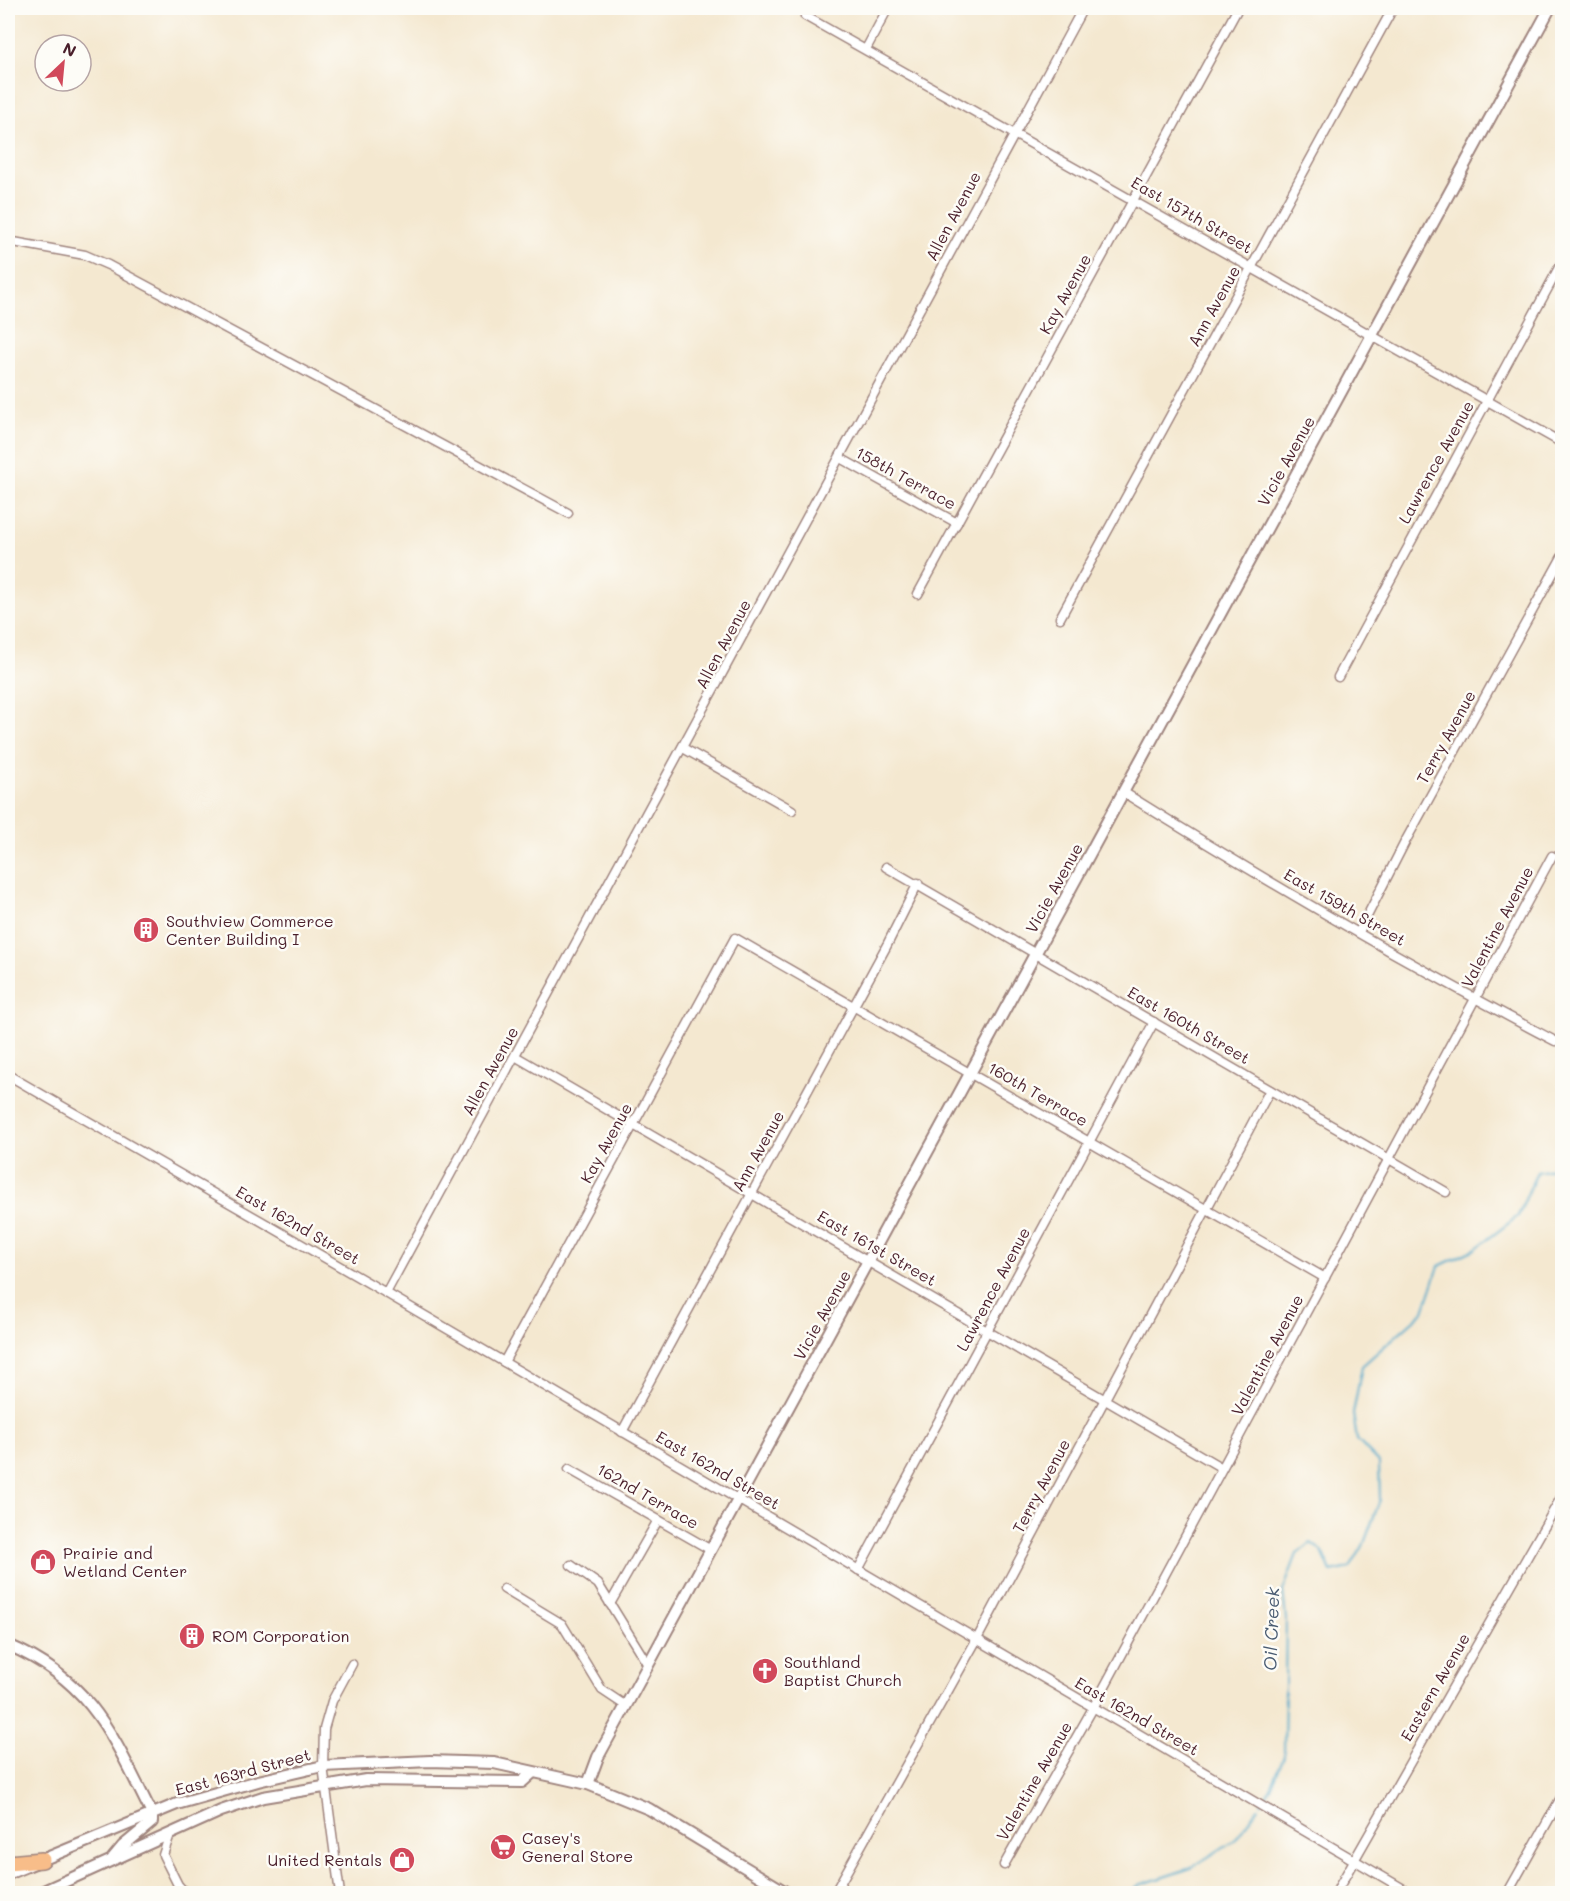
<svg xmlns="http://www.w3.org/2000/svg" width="1570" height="1901" font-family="Mali,sans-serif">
<rect width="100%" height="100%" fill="#fdfcf7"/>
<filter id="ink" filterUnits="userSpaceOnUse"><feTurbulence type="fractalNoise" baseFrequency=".0167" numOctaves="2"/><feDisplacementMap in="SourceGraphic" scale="12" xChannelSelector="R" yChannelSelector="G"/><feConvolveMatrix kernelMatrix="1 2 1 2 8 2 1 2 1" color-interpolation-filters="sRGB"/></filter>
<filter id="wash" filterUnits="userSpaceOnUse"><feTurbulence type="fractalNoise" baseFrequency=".008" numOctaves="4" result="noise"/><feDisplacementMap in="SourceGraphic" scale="24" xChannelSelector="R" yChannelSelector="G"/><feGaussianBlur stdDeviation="1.35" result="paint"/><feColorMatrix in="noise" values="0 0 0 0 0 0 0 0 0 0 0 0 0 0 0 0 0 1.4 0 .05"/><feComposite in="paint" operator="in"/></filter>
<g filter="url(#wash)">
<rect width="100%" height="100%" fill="#f4e8d0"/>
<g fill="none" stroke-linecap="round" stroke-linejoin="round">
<g stroke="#4ba6c9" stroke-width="2">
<path d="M1261,1803L1271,1788L1284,1756L1286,1619L1283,1591L1297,1554L1311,1543L1322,1551L1331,1572L1350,1568L1363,1546L1380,1500L1379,1463L1357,1440L1353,1414L1362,1366L1424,1311L1439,1266L1475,1249L1518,1216L1537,1172L1562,1167"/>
<path d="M1130,1894L1139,1885L1191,1868L1236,1839L1258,1808"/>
</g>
</g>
</g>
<g filter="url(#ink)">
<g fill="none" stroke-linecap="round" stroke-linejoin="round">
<g stroke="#9f847e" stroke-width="11">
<g id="minor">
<path d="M805,16L1562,443"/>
<path d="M866,49L888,8"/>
<path d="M8,241L85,255L108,265L568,513"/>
<path d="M840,458L957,523"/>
<path d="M918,594L1238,8"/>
<path d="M1060,618L1393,8"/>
<path d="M1338,677L1562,262"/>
<path d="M683,748L792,810"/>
<path d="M1123,792C1264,880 1408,964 1555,1041"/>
<path d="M886,867L1446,1192"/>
<path d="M1359,932L1405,842L1562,557"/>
<path d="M515,1056L1222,1468"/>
<path d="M8,1075L386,1293L1412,1894"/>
<path d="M386,1293L1083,8"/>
<path d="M504,1362L735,938L1325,1278"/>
<path d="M622,1432L887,945L918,883"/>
<path d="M569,1469L711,1550"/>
<path d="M571,1565L598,1584L648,1665"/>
<path d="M858,1570L1154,1022"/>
<path d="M504,1589L562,1624L602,1690L626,1706"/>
<path d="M610,1604L658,1520"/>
<path d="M170,1834L163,1855L178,1885L186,1894"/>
<path d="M1004,1865L1093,1708L1552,856"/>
<path d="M340,1894L323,1766L324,1729L332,1701L352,1664"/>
<path d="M834,1894L977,1639L1270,1090"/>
<path d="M1335,1894L1562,1496"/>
<path d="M1507,1894L1562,1796"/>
</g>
</g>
<g stroke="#9f847e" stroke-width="14">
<g id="tertiary">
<path d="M8,1645C93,1681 113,1737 152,1814V1822L123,1846L113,1858"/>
<path d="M588,1784L598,1757L1550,8"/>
<path d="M8,1874L177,1804L258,1781L323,1766L430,1761L494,1763L588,1784L649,1809L789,1894"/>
<path d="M37,1894L221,1811L263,1797L366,1780L522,1782L532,1773"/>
</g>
</g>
<g stroke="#9f847e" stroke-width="18">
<path id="motorway" d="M8,1863L42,1860"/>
</g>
<use href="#minor" stroke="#fff" stroke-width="8"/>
<use href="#tertiary" stroke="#fff" stroke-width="10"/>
<use href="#motorway" stroke="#f8bd89" stroke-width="15"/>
</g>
</g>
<defs>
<g id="building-disc" transform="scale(1.35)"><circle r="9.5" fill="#d1495b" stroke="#fdfcf7"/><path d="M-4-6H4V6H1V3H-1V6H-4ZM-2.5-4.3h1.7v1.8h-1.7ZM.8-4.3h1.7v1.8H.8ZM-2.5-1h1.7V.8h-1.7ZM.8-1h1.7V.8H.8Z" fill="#fff"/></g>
<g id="shop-disc" transform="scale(1.35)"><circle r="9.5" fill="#d1495b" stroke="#fdfcf7"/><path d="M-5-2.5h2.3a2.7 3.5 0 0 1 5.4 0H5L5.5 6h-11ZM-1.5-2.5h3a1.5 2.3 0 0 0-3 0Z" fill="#fff"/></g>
<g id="church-disc" transform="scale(1.35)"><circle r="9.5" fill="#d1495b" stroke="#fdfcf7"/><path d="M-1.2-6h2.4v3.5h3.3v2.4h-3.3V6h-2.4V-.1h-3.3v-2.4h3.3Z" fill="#fff"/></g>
<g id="supermarket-disc" transform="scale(1.35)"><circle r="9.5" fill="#d1495b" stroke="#fdfcf7"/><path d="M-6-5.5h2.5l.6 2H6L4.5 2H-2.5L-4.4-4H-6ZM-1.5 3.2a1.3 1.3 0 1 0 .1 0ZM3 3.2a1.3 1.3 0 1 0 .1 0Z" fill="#fff"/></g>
</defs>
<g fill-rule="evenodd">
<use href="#building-disc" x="146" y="930"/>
<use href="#shop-disc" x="43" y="1562"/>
<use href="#building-disc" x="192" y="1636"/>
<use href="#church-disc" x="765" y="1671"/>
<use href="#supermarket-disc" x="503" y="1847"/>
<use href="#shop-disc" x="402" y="1860"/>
</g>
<g text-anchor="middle" stroke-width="5" stroke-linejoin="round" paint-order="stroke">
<g font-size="16" fill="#4a1f2b" stroke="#fdfcf7">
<text transform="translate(1192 215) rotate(30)" y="6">East 157th Street</text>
<text transform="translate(953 216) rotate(-62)" y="6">Allen Avenue</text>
<text transform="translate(1065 294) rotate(-61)" y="6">Kay Avenue</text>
<text transform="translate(1214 306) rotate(-61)" y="6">Ann Avenue</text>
<text transform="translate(1286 461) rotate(-61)" y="6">Vicie Avenue</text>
<text transform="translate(1436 462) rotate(-61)" y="6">Lawrence Avenue</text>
<text transform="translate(906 478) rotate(29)" y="6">158th Terrace</text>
<text transform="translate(723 644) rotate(-62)" y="6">Allen Avenue</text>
<text transform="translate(1446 737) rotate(-61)" y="6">Terry Avenue</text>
<text transform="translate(1054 888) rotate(-61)" y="6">Vicie Avenue</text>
<text transform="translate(1345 907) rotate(30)" y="6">East 159th Street</text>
<text transform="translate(1497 927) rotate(-62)" y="6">Valentine Avenue</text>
<text transform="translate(1189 1025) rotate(30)" y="6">East 160th Street</text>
<text transform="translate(490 1071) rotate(-61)" y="6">Allen Avenue</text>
<text transform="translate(1038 1094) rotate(30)" y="6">160th Terrace</text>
<text transform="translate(606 1143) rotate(-61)" y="6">Kay Avenue</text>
<text transform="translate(758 1151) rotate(-61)" y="6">Ann Avenue</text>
<text transform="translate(298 1225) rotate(30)" y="6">East 162nd Street</text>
<text transform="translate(877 1248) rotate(30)" y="6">East 161st Street</text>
<text transform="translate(993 1289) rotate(-62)" y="6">Lawrence Avenue</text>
<text transform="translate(822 1315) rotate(-61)" y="6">Vicie Avenue</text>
<text transform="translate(1267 1355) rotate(-62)" y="6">Valentine Avenue</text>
<text transform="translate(718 1470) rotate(30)" y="6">East 162nd Street</text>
<text transform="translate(1041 1486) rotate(-62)" y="6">Terry Avenue</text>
<text transform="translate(648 1496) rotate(30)" y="6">162nd Terrace</text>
<text transform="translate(1435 1687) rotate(-60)" y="6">Eastern Avenue</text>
<text transform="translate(1137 1716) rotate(30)" y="6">East 162nd Street</text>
<text transform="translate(243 1772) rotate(-15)" y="6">East 163rd Street</text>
<text transform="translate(1034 1781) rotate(-60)" y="6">Valentine Avenue</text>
</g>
<g font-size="16" fill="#4a1f2b" stroke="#fdfcf7" text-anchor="start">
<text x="166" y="927">Southview Commerce<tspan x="166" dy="18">Center Building I</tspan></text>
<text x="63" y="1559">Prairie and<tspan x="63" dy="18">Wetland Center</tspan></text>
<text x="212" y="1642">ROM Corporation</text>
<text x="784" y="1668">Southland<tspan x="784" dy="18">Baptist Church</tspan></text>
<text x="522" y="1844">Casey's<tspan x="522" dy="18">General Store</tspan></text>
<text x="382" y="1866" text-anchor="end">United Rentals</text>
</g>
<g font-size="18" font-style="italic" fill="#4a5c72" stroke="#fdfcf7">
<text transform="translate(1272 1629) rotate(-88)" y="6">Oil Creek</text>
</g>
</g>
<rect width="1570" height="1901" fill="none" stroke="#fdfcf7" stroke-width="30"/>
<g transform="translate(63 63) rotate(26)"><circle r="28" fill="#fdfcf7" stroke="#b5a4a5" stroke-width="1.5"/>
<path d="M0-4.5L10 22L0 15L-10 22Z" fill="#d1495b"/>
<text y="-9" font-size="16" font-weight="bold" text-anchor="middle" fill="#4a1f2b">N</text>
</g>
</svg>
